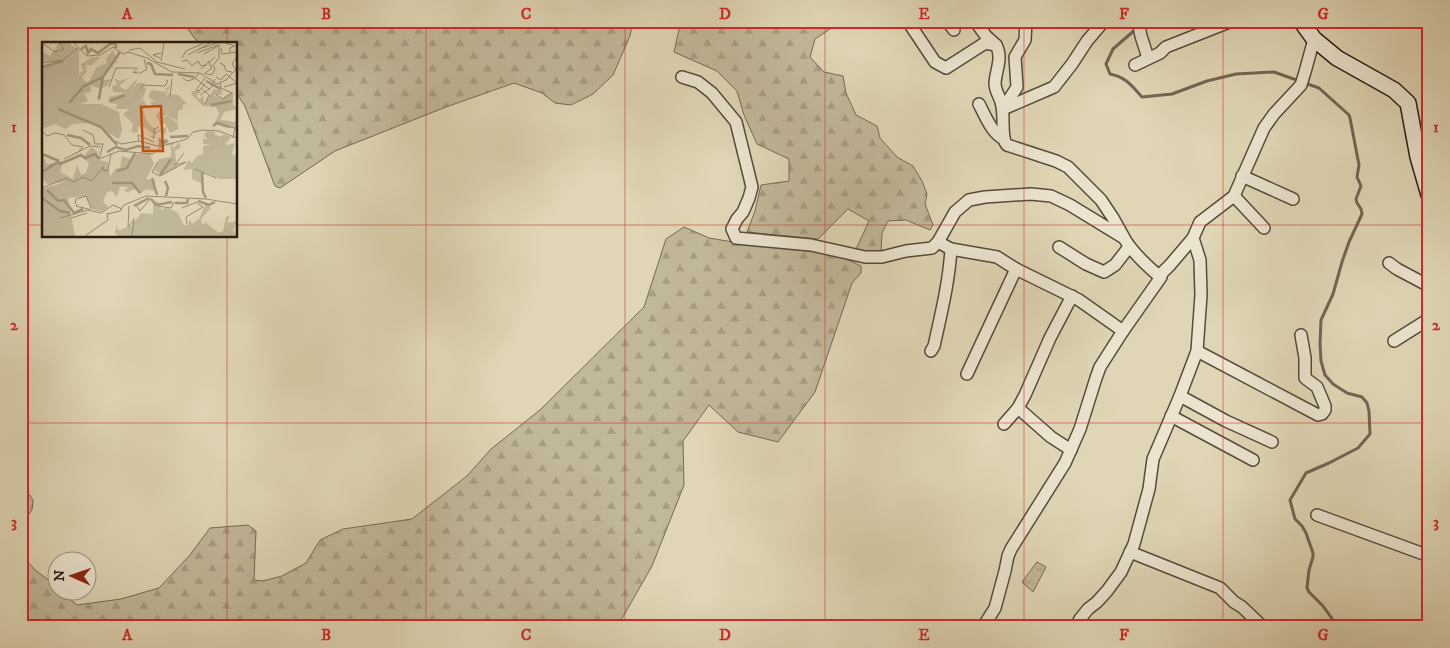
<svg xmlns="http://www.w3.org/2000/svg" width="1450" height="648" font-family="'IM FELL DW Pica',serif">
<defs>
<pattern id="grass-tufts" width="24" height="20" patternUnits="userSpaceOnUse" patternTransform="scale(1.25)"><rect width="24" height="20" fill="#c1b799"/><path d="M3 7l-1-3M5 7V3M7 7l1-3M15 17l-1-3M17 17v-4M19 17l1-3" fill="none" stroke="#a69d83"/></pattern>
<pattern id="forest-firs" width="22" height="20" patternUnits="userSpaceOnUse" patternTransform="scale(1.25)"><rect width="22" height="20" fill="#c1b799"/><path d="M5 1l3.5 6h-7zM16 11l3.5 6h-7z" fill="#a69d83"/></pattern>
</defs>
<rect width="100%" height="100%" fill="#e0d6b5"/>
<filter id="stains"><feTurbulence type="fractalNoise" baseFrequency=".004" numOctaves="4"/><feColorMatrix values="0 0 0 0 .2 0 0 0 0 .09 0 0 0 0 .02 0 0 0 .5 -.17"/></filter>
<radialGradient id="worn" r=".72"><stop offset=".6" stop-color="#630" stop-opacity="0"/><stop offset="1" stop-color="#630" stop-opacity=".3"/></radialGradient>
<path fill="url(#grass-tufts)" stroke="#746a56" d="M1037,562L1046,567L1033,592L1022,582Z"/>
<g fill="url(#forest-firs)" stroke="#746a56">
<path d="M182,21H633L630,36L613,75L593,94L571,105L555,103L542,93L514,83L446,107L335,151L280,188L275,186L245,106L236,93V44H199Z"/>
<path d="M712,21H837L830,29L815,39L810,57L824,72L843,76L846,93L856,115L877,126L880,138L897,157L913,166L922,181L927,194L925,204L933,225L930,230L906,220L888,221L882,233L881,251H866L856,249L869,221L848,209L818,239L747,232L755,211L761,185L789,181V159L757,144L744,115L737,91L717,71L674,52L680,25L704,26Z"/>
<path d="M684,227L709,238L757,246L817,252L844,258L861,266V273L852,283L815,392L778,442L738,432L709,405L683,441L684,485L652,566L620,622V627H21V554L35,570L47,579L58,590L77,605L121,599L159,588L190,555L210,528L248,525L256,531L254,580L263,581L282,576L306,563L320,540L343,529L412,519L467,476L491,449L540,410L644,307L666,239Z"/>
<path d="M21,487L26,490L33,500L32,510L21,525Z"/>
</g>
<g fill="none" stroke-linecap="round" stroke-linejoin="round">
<path stroke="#716653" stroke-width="3" d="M1136,29L1113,49L1106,64L1110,74C1126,77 1132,86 1142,97L1172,94L1207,81L1236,74L1274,72L1319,88L1349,115L1350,118L1359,165L1357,177L1361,186L1356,199L1357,203L1361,209L1362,214L1349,242L1342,262L1333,294L1321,320L1320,343L1321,361L1325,375L1333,384L1347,393L1362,397L1367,403L1369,411L1370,434L1358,448L1329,463L1306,473L1290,500L1295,519L1302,526L1306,533L1313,553V557L1309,570L1307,588L1309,592L1323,606L1333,620L1339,624L1340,627"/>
<g stroke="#564b3c" stroke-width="14">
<g id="street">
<path d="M917,21L911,26L935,62L946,68L985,43L996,45C1003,58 996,69 995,83C995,91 999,95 1001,102C1005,115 1001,129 1005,142L1007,145L1056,161L1068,167L1101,200L1113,218L1123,236"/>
<path d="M947,21L954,30"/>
<path d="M975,21L986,36L996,45"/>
<path d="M1138,21L1141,36L1148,58"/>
<path d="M1135,65L1160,53L1166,47L1232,21"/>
<path d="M682,77L698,82L712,93L736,122L752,187L749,198L743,212L737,219L732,229L736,238L811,245L865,257H882L906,251L932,248L938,242L955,212L969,200L985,197L1031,194L1051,196L1070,205L1124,238C1132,252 1146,265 1159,276L1170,265L1193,238"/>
<path d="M979,104C985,115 992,134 1004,139"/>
<path d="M1003,109L1054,87L1072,64L1087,41L1104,21"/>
<path d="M1003,109L1017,87L1015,57L1025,40L1026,21"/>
<path d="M1242,176L1293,199"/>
<path d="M1234,196L1264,228"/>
<path d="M938,242L951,249L997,257L1016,269L967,374"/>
<path d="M1059,247L1086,264L1104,272L1115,265L1129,247"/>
<path d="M1389,263L1397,269L1429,286"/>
<path d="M1016,269L1079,300L1123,331"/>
<path d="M1394,341L1429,319"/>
<path d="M931,351L934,346C941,314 949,282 951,249"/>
<path d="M1197,351L1318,415L1322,414L1325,410V406L1317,387L1305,378V358L1301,335"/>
<path d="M1180,396L1226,421L1272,442"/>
<path d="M1018,408L1051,437L1071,450"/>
<path d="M1171,416L1253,460"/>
<path d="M1004,424L1018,408L1025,395L1050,338L1072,296"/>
<path d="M1317,515L1429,556"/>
<path d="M1130,552L1220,588L1234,602L1242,607L1263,627"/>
<path d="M983,627L995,608L1005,571L1008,556L1011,549L1065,463L1080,429L1096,378L1100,367L1123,331L1161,277L1159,276"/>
<path d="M1076,627L1080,619L1088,609L1097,602L1107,591L1121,572L1134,544L1149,489L1153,459L1180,396L1197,351L1201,295L1200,260L1193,238L1200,222L1234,196L1264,128L1274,114L1301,85L1305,72L1314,39"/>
</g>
</g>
<g stroke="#281d13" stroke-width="18">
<path id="secondary" d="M1301,21L1314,39L1337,58L1394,90L1408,103L1418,157L1429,195"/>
</g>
<use href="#street" stroke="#ebe4cf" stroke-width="11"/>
<use href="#secondary" stroke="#ebe4cf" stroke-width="15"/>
</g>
<path fill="none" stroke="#d62828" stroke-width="1" stroke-opacity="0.55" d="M227,21V44M426,21V627M625,21V627M825,21V627M1024,21V627M1223,21V627M21,225H44M236,225H1429M227,236V627M21,423H1429"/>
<g transform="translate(42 42)">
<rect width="195" height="195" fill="#e0d6b5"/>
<path d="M17,1H27L39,9L17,21L0,20V10L8,14ZM95,41H101L104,48L101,56L92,64L87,54ZM125,74L136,81V87L128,91L120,76ZM165,89L173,90V93L180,95L181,92L189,95L184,101L161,102V97H166L162,94Z" fill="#c1b799"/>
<path d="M71,8L75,21H69L71,26H66L63,31L62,38L69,37L65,44L60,46L58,59L55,56L58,47L49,43V50L42,51L46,59L38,62H59L77,70L80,89L77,97L48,81L30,82L24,87L13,82L0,87V24L17,21L37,10V32L41,29L39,22L50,15H58L50,23H44L45,29L40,36L46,41L54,26L65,21L64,17ZM72,36L78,39L87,36L77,44L84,48L96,36L87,55L92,64L89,67H73L76,62L66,61L67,55L85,51L71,50L70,44L75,43ZM128,44L123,55L127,51L128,56L130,52L136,53L146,63L141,62V67L136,69V79L123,73L120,76L123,81L119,84L114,73L121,65L110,64L108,59L114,60L106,55L109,48L125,50L124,46ZM172,47L181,48L179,53H171L179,57L191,49V62L195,67L182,70L178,78L195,80V87L175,82L171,84L177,72L174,65L161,64L149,52L150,49H160L154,54L158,57L161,53L162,62ZM101,57L105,64L101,67L104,78L114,89L124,85V92L118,89L113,93L101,84L96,85L95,91L89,90L91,82L81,72ZM124,96L127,101H134L130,103L132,106L137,100L139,105L133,109L135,126L120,133L112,128L117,117L129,115V103L121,101ZM180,99L185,103L193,101L190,112L195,115V137H177L163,130L159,141L150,137V127L141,128L147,118L150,121L155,114L161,112V104ZM49,105L55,109L57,118L66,120L68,135L73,127L80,125H78L80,114L88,117L91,112H108L112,122L104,137L113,138L112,149L104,147L98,152L93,147L86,150L82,149L86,145H78L75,155L70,149L65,150L61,159L66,165L59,170L50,167L44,154L26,156L33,194H0V147L23,140L6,142L0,137V112L5,122L21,119L18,130L31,137L35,123L39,133L44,131L47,121L36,112L42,114ZM111,159H115L120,168L124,165L135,170L142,183H146L148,177L150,182L157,177L164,161L169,166L159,177L160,182L164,181L177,191L181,189L184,175L188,173L185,181L195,179L191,188L193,192L195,189V194H76L73,191L75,183L76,189L90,183L99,171L111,172Z" fill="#c1b799"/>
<path fill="none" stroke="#a1977e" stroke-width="2.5" d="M39,7L44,4L46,11L49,7L56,11L68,2L73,1L74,6M105,21L109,22L113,32L131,33M0,25L21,19M136,32L152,35M164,39L179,47M57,57L61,34M68,59L83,53M27,61L42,44L61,35L78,10M169,63L190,59M16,67L59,85L75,103M171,84L175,81L187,85M25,93L39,96L48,103M128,95L146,94M118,104V98L122,101L125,98M65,110L74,105L84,108L96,104L108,106M0,112L17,119M75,129L85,126L93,111M0,130L16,120L18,122L39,113L43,116L53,112L57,117M160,131L161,150L164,156M118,133L129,117M110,136L115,153M123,139L126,146L124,154M70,141H90L98,151M5,148L16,159L22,158L32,171L41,167M0,156L18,169L28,171M109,157L114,163L130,160M156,159L167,163L173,160M133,161H145L146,157M92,164L107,156"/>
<path fill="none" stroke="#968c74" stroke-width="1" d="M0,1L13,10L22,7L18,1M32,1L45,14L58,13L71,5L81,12L86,10L105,16L130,30L158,31L175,42L184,38L195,26M183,1L193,4L188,6V11M179,6L180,12L195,10M157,7L175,1M87,8L98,6L115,20L143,27M155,11L176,3M162,12L176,4M146,13L168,1M195,14L190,22L195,30M118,16L111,13L119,11M140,16L144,9L162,1M119,19L122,1M140,19L145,18L150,24L156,19L159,24L164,23M0,21L21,18L36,6M178,21L182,23L184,29L190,30M159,27L173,15M97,32L105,27L102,17M162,32L170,26L166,19M164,32L170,33L173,27L171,23L177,16V1M174,35L179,38L184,32L195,41L182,45M141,36L145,39L152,37L157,31M153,36L167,47M163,42L157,49L154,48L163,36M67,45L74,26H95L91,31L97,30M159,46L167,53L163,62M99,47L100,43L123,44L126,39L124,38M158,53L169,46L173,37M174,53L181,57L190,51L179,46L178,41M128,55L130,37M187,85L193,86L191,96M41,88L51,93L53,102H61L57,117M1,90L5,94L13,91L22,93L30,103L41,105L34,112M109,94L112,96V87L117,85M73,99L79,102L97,99M112,100L96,93L97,99L119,105M22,117L48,104L58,105M57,117L77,109L111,112L120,104L145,97L151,90L161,88L177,89L195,96M116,120L110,130L118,134L144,120L133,123L142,111M153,127L174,136M0,146L24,136L31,140L41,135L50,139L61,125L62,129L66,128L69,112M33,162L34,157L44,154L49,166L46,168M36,162L34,164L46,167M87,164L86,185L91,179M95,164L98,169L109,156M116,164L129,166L132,160M140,166L155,160M65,172L78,169L82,163L104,154L164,157L195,162M18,176L46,168L59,171L71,163L80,167M29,176L45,171M145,182L144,175L161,165L155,161M43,194L66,178L65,171M90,194L92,176"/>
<path fill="#cb500d" fill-opacity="0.15" stroke="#cb500d" stroke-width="2.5" d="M119,64L121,109H101L99,65Z"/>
<rect width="195" height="195" fill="none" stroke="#281d13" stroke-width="2.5"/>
</g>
<rect width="1450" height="648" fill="none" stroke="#e0d6b5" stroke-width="55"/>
<g transform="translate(72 576) rotate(272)"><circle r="24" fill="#ebe4cf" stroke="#9d9484"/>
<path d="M0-4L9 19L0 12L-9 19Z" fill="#8f2418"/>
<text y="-8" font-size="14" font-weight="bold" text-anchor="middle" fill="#281d13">N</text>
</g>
<rect x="28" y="28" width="1394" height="592" fill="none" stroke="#d62828" stroke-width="2"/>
<g font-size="16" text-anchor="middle" font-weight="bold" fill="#d62828">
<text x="127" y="19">A</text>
<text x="326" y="19">B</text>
<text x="526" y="19">C</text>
<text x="725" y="19">D</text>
<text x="924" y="19">E</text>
<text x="1124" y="19">F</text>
<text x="1323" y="19">G</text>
<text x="14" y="132">1</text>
<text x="1436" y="132">1</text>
<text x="14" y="330">2</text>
<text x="1436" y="330">2</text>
<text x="14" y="527">3</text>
<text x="1436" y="527">3</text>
<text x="127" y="640">A</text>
<text x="326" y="640">B</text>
<text x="526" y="640">C</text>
<text x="725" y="640">D</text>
<text x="924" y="640">E</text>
<text x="1124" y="640">F</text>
<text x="1323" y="640">G</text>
</g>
<rect width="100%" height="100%" filter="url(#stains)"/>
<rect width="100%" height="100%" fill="url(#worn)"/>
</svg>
